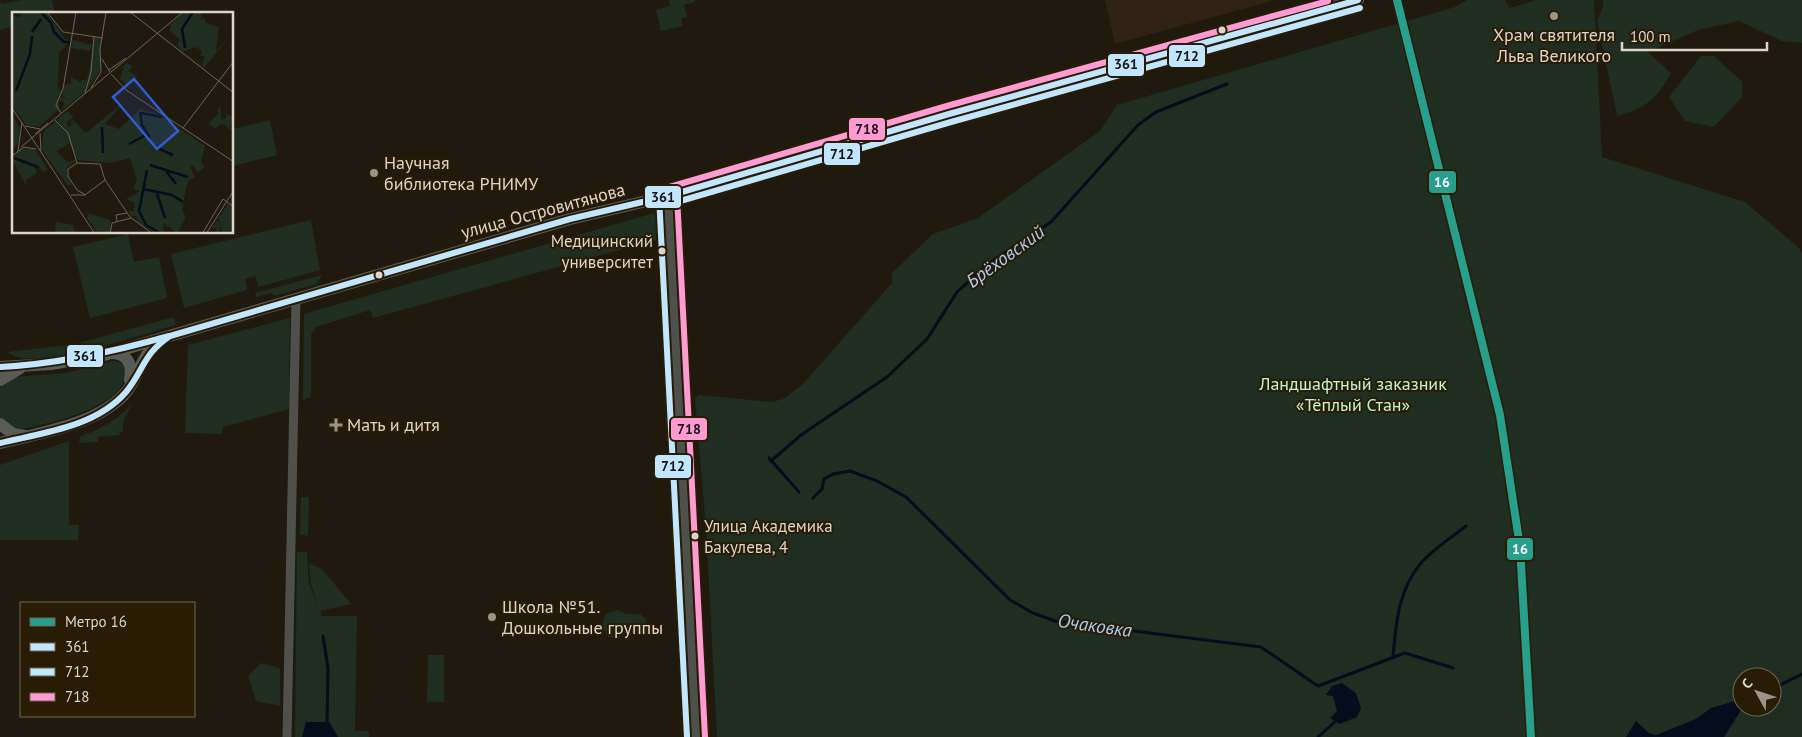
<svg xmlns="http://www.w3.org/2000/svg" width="1802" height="737" font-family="'PT Sans',sans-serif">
<rect width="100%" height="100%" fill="#20190d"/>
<path fill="#2f2116" d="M1105,0H1276L1115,44Z"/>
<g fill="#1f2e21" fill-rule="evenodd">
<path d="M0,0L1,4L21,0H52L55,14H14V26L0,30Z"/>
<path d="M669,0H695V2L684,5L687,17L681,19L683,26L661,31L656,10L670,6Z"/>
<path d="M1467,0H1505L1510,8L1536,0H1594L1602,157L1745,202L1799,248L1802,253V737H717L706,529L695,398L699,395L772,402L783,399L802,385L892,283V273L933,234L978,218L1100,131L1117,105L1455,7ZM1742,677H1772V707H1742Z"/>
<path d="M1603,0H1802V43L1782,41L1739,21L1698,30L1648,52L1671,73C1656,99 1647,108 1617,116L1597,20L1603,7Z"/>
<path d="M1701,56H1714L1742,82V97L1714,127L1685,121L1669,97Z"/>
<path d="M270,120L277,155L233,166V129Z"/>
<path d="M654,213L659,224L660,239L373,318L370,310L316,327L311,335V397L303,400L304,314Z"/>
<path d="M311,220L320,270L259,287L255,276L245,279L247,290L184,308L171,254Z"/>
<path d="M128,234L134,262L159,257L167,298L90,318L73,247Z"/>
<path d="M322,275L317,284L274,296L272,293L256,297L255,293Z"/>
<path d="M174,317L176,325C147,333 27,374 8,352L75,344Z"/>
<path d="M290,318L289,409L223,427L222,434L185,433L188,345Z"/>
<path d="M113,361L120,362L125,365C125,370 126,376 124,381C114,409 48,424 22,429L13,428L0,417V387L13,377L66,373Z"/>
<path d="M132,403L123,422V431L120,432L119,435L98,437V442L79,443L80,437C100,428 118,421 132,403Z"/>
<path d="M69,441V525H79L78,540H0V465Z"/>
<path d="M301,497H309L308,536L300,534Z"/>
<path d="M297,552H307L309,584L318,606L311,584L309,563L322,569L351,604L320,611L322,616H357L355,731H369V737H295Z"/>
<path d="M618,610L626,614H640L646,619V627L638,632L630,628L619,638L609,637C601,630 600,622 607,613Z"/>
<path d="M428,655H444V702H427Z"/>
<path d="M261,663L280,668V706L256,701L248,676Z"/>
</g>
<g fill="#050c1b">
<path d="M1342,683L1356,693L1361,708L1357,717L1340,724L1330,718L1337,711L1333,696L1326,695L1332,686Z"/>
<path d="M1738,700L1743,707L1724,737H1626L1636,721L1649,733L1656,735L1696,719L1711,708Z"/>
<path d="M306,722H329L338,737H302Z"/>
</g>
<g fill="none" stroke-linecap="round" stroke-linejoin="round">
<g stroke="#050c1b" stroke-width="3">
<path d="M769,458L799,492"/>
<path d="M771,461L801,435L887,377L927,339L957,292L988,264L1051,222L1138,125L1156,112L1227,84"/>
<path d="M813,498L822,489L824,479L833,474L850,471L877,481L906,497L1010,600L1033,613L1055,621L1261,647L1318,686L1405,653L1453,668"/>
<path d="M323,636L328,668L327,725"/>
<path d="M1393,657C1396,624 1398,590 1421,563C1433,549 1451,538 1466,526"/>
<path d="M1772,689L1802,674"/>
<path d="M1318,737L1338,719"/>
</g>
<g stroke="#4e504c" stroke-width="9">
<path d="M668,196L696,737"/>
<path d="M287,737L296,298"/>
</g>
<g stroke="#595b57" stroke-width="12">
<path d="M111,353C128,353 133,365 130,380"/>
<path d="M0,367L51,364L104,355L570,219L668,196L949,114L1358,0"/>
<path d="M0,380L20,368"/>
<path d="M0,424L13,434L25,436"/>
<path d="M0,443C39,433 101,424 127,391C140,374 142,353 161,341"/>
</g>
<g stroke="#281c05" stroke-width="10">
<g id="bus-1">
<path d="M0,367C58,364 113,352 169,336"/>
<path d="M0,443C42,433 96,427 126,392C144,370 143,354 170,336L570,219L668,196L949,114L1358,0"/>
</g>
</g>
<g stroke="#281c05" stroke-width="10">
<g id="bus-2">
<path d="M659,196L687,737"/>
<path d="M670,204L951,122L1360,8"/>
</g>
</g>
<g stroke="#281c05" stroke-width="10">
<g id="bus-3">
<path d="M666,188L947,106L1328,1"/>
<path d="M677,196L705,737"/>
</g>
</g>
<use href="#bus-1" stroke="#c2e6ff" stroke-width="6"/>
<use href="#bus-2" stroke="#c2e6ff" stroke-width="6"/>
<use href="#bus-3" stroke="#ff9ad2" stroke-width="6"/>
<g stroke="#281c05" stroke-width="11">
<path id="metro-1" d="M1397,0L1500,415L1520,547L1531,737"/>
</g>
<use href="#metro-1" stroke="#26a08c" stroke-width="8"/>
</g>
<g fill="#9b9487" stroke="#281c05" stroke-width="2">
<circle cx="1554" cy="16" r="5"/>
<circle cx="374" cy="173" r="5"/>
<path d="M333.5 417.5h5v5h5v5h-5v5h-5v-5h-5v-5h5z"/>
<circle cx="492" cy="617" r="5"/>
</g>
<g fill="#ddd6c8" stroke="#281c05" stroke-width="2">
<circle cx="1222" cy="30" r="4.5"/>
<circle cx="662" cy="251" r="4.5"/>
<circle cx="379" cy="275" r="4.5"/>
<circle cx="695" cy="536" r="4.5"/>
</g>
<g text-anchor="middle" stroke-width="4" stroke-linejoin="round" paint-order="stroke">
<g font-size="17" fill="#ddd6c8" stroke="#281c05" text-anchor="end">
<text x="653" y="247">Медицинский<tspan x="653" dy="21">университет</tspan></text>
<text x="704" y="532" text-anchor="start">Улица Академика<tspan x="704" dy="21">Бакулева, 4</tspan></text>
</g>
<g font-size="18" fill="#ddd6c8" stroke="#281c05" text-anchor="start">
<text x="1554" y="41" text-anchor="middle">Храм святителя<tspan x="1554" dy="21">Льва Великого</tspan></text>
<text x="384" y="169">Научная<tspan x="384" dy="21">библиотека РНИМУ</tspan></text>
<text x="347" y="431">Мать и дитя</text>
<text x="502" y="613">Школа №51.<tspan x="502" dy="21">Дошкольные группы</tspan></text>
</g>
<g font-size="18" fill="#ddd6c8" stroke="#281c05">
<text transform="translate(543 211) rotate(-15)" y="6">улица Островитянова</text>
</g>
<g font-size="18" fill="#c1f3ce" stroke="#281c05">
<text x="1353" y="390">Ландшафтный заказник<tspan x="1353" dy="21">«Тёплый Стан»</tspan></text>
</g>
<g font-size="19" font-style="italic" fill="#accbf8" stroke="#281c05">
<text transform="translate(1005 256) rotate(-36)" y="7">Брёховский</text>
<text transform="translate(1095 625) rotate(8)" y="7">Очаковка</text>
</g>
</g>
<g transform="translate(12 12)">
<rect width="221" height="221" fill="#20190d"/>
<path d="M10,0H34L53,27L58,28L47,41L46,77L50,79L44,93L46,90L47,97L27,115L14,113L0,93V2L7,6ZM172,0H190L189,8L192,6L194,11L207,15L204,39L221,20L192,56L189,53L193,45L188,43L190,39L183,35L170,40L165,32L168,28L158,19L159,12ZM82,25L89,27L88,59L74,79ZM61,28L80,33L78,39L59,36ZM115,51L120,54L117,59L126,65L114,72L108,67L112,55L108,56ZM76,61L73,80L48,100L53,92L47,88L49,84L56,88L50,83L53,73L59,71V65L70,71L69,68H74ZM113,89L93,112L107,117L128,97L146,102L193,134L189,150L193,155L192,157L190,153L191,157L185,160L182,154H178L183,166L177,168L174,176L170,198L174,205L165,221L152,211L151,218L155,221H143L127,211L124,204H119L116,199H122L123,191L114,187L128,179L121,177L125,168L118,146L98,151L65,148L55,155V162L60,172L56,174L30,138L31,120L44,109L55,119L45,108L52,101L56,100L62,105L55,110L56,115L62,112L58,111L61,108L74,121ZM58,131L65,147L55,150L44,139ZM209,93V106L212,108L215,104L213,100L220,105L219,118L209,111L203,117L196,112L207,101L205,99ZM0,102L8,116L6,131L0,138ZM9,136L23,137L36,158L31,160L27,154L23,156L25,161L14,168V173L0,148ZM217,191L221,196V221H210L209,213L207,219L210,221H204L205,217L201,215L198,219L204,209L209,211L206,206ZM77,201L98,208V221L84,219L75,206ZM44,210L61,213L63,221H43Z" fill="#1f2e21" fill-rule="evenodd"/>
<path fill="none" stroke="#050c1b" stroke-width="2.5" d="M29,0L39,11L42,20L52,30H58M20,20L29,7M173,36L170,17L181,0M4,79L18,42L20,24M128,100L130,113L138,126M129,101L150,105M90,115L91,141M117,132L134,123M143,135L161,143M2,146L26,155M138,153L176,165M135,158L127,199L134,213L148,221M154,159L164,172M131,177L160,183L171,190M145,182L153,206"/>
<path fill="none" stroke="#6c6558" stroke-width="1" d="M35,0L51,20L91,26M118,0L222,81M90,47L98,60M97,58L114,46M99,62L114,78L222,150M79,76L89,60L88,37L94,0M73,81L79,60L82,24M0,96L83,222M49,101L44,93L51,77L64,0M43,108L56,121L65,151M13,114L28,117M171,116L222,49M28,121L29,139M23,122L36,111M9,135L171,0M6,139L10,110M0,144L12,135L24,137M59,183H73L93,168M74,183L65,178L56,164V157L65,151L88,152L93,168L118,205L141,222M105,209L104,203L115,201M98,222L100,211L119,206M190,222L211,187L222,195M194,222L222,178"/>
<path fill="#305cd6" fill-opacity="0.15" stroke="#305cd6" stroke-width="2.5" d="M122,67L166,119L145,137L101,85Z"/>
<rect width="221" height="221" fill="none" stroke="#ddd6c8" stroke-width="2.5"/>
</g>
<g stroke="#281c05" stroke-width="2">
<rect x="1168" y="44" width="38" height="24" rx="5" fill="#c2e6ff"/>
<rect x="1107" y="53" width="38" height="24" rx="5" fill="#c2e6ff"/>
<rect x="848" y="117" width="38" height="24" rx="5" fill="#ff9ad2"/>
<rect x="823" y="142" width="38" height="24" rx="5" fill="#c2e6ff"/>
<rect x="1428" y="170" width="29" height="24" rx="5" fill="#26a08c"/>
<rect x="644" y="185" width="38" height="24" rx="5" fill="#c2e6ff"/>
<rect x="66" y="344" width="38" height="24" rx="5" fill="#c2e6ff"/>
<rect x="670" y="417" width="38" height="24" rx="5" fill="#ff9ad2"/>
<rect x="654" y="454" width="38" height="25" rx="5" fill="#c2e6ff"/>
<rect x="1506" y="537" width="28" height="24" rx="5" fill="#26a08c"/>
</g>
<g font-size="14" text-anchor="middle" font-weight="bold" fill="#fff">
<text x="1442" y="187">16</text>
<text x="1520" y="554">16</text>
</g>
<g font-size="14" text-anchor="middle" font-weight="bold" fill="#111">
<text x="1187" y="61">712</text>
<text x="1126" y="69">361</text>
<text x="867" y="134">718</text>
<text x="842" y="159">712</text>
<text x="663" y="202">361</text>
<text x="85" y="361">361</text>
<text x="689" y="434">718</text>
<text x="673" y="471">712</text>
</g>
<rect x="20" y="602" width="175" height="115" fill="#281c05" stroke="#706653"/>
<rect x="30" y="618" width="25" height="8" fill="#26a08c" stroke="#706653"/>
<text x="65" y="627" font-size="15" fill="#ddd6c8">Метро 16</text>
<rect x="30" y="643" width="25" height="8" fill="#c2e6ff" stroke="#706653"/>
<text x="65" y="652" font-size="15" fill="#ddd6c8">361</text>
<rect x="30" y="668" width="25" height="8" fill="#c2e6ff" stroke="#706653"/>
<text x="65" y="677" font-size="15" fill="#ddd6c8">712</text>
<rect x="30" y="693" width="25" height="8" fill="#ff9ad2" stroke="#706653"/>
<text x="65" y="702" font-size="15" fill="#ddd6c8">718</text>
<g transform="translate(1757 692) rotate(310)"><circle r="24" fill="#281c05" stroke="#706653"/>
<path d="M0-4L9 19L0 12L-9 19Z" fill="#9b9487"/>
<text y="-8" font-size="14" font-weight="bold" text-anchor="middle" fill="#ddd6c8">С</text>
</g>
<path d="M1622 42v8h145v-8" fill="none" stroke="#ddd6c8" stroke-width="2.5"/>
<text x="1630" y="42" font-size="15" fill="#ddd6c8" stroke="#281c05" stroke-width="4" paint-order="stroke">100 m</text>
</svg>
